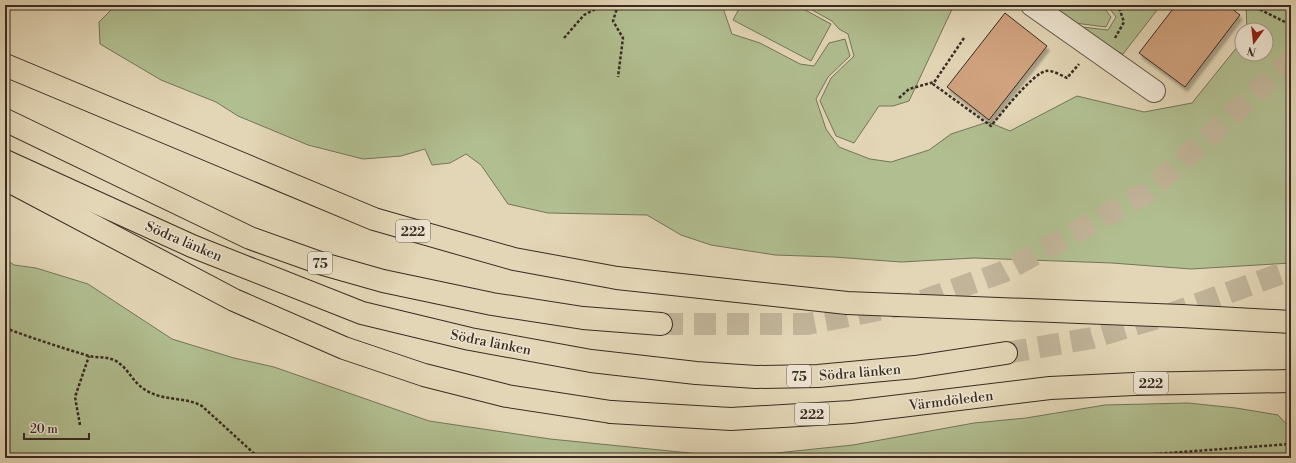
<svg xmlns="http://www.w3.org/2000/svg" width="1296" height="463" font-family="'Libre Bodoni',serif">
<defs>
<filter id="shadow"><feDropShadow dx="2.5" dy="4.5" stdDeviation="1" flood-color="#0004"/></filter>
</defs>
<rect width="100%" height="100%" fill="#e3d6b6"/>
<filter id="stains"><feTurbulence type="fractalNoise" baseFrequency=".005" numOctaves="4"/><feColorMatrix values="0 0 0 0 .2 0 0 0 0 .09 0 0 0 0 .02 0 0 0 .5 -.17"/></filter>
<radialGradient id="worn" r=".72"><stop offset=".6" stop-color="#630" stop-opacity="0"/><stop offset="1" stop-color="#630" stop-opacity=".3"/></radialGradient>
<g fill="#b1be90" stroke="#74755a">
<path d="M116,5H722L732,34L760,43L800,64L814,66L829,43L845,39L850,56L828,77L816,99L826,129L839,147L870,159L891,162L929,150L951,134L988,122L1010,131L1077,96L1144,112L1192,103L1242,41V54H1266V30H1247L1246,5H1291V263L1191,269L1112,263L974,258L901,262L834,257L775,255L711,245L681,235L647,215L548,213L508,204L481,165L466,154L450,163L432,165L425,149L401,156L363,159L308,145L238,116L216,102L161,80L100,44L99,22Z"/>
<path d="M741,5H796L831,24L811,61L733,20Z"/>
<path d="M803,5H954L909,101L893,106H879L854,143L836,136L820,101L831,78L854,56L848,34L839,29L832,21Z"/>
<path d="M1051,5H1102L1111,17L1106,27L1075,23Z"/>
<path d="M1107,5H1161L1123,54L1114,50L1082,27L1108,30L1116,17Z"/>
<path d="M5,259L14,265L36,268L88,284L172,339L234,358L274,367L429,421L550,439L700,454L776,453L853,445L974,423L1026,418L1105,405L1188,403L1236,408L1278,415L1291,429V458H5Z"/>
</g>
<g fill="#d0a27e" stroke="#382c23" filter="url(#shadow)">
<path d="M1176,5H1227L1240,15L1185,87L1139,53Z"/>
<path d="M1005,13L1047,46L989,120L947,87Z"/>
</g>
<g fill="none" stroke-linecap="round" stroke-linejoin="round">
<g stroke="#c1b499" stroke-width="22" stroke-dasharray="22 11" stroke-linecap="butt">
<path d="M661,324H807L919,302L1003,272L1148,192L1291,60"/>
<path d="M1006,353L1092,338L1170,314L1291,270"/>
</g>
<g stroke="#635648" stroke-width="24">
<path id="minor" d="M1032,5L1154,91"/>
</g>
<g stroke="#382c23" stroke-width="24">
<g id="major">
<path d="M1181,316L1291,322"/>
<path d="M611,412L731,419L851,412L1050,388L1134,384L1291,381"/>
</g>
</g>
<g stroke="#382c23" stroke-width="24">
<g id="highway">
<path d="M5,65L374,219L514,259L617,278L847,303L1181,316"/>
<path d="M5,120L250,238L323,264L383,281L492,304L583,318L661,324"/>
<path d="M5,161L192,246L362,313L470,339L591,361L696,373L756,377L818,376L915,367L1006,353"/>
<path d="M5,179L234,300L344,348L424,375L507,396L611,412"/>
</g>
</g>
<g stroke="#382c23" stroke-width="2.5" stroke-dasharray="3 2" stroke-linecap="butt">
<path d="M618,5L613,21L623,38L618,77"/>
<path d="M1251,5L1291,25"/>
<path d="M564,38L584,15L603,5"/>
<path d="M964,38L933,84L991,126C1000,115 1033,73 1046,71C1052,70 1061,75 1067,78L1079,64"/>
<path d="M1115,38L1124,22L1118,5"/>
<path d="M899,98L909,89L934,82"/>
<path d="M5,328C32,338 59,347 86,355C97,359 109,355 119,363C130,371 134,385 149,392C166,401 186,397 202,406L259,458"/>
<path d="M80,425L75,397L89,356"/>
<path d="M1140,458L1154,454L1291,444"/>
</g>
<use href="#minor" stroke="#ede4d0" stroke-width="22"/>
<use href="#major" stroke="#e3d6b6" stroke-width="22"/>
<use href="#highway" stroke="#e3d6b6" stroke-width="22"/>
</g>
<g text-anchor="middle" stroke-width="3" stroke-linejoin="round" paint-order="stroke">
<g fill="#ede4d0" stroke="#6e6357" stroke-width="1">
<rect x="396" y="220" width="34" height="22" rx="3"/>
<rect x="308" y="252" width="24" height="22" rx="3"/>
<rect x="787" y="365" width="24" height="22" rx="3"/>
<rect x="1134" y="372" width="34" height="22" rx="3"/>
<rect x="795" y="403" width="34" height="22" rx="3"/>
</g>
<g font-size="13" font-weight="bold" fill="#382c23">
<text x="413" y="236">222</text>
<text x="320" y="268">75</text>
<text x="799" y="381">75</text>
<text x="1151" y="388">222</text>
<text x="812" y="419">222</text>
</g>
<g font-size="14" fill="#382c23" stroke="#ede4d0">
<text transform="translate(184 241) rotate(23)" y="5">Södra länken</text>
<text transform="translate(491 342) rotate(11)" y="5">Södra länken</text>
<text transform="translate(860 372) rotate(-5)" y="5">Södra länken</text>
<text transform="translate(951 400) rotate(-7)" y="5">Värmdöleden</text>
</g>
</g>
<rect width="1296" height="463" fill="none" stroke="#e3d6b6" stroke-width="20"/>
<rect x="6" y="6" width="1284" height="451" fill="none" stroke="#382c23" stroke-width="2"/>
<rect x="10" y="10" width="1276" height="443" fill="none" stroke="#382c23"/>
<g transform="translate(1254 42) rotate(195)"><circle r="19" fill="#ede4d0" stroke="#a59a8b"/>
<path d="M0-3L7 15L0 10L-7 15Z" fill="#8f2418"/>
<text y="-6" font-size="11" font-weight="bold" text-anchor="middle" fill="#382c23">N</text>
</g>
<path d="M24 433v6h65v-6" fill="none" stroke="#382c23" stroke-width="2"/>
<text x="30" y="433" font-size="12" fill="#382c23" stroke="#ede4d0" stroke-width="3" paint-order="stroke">20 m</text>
<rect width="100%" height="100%" filter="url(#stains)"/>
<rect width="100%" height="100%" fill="url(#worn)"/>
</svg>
